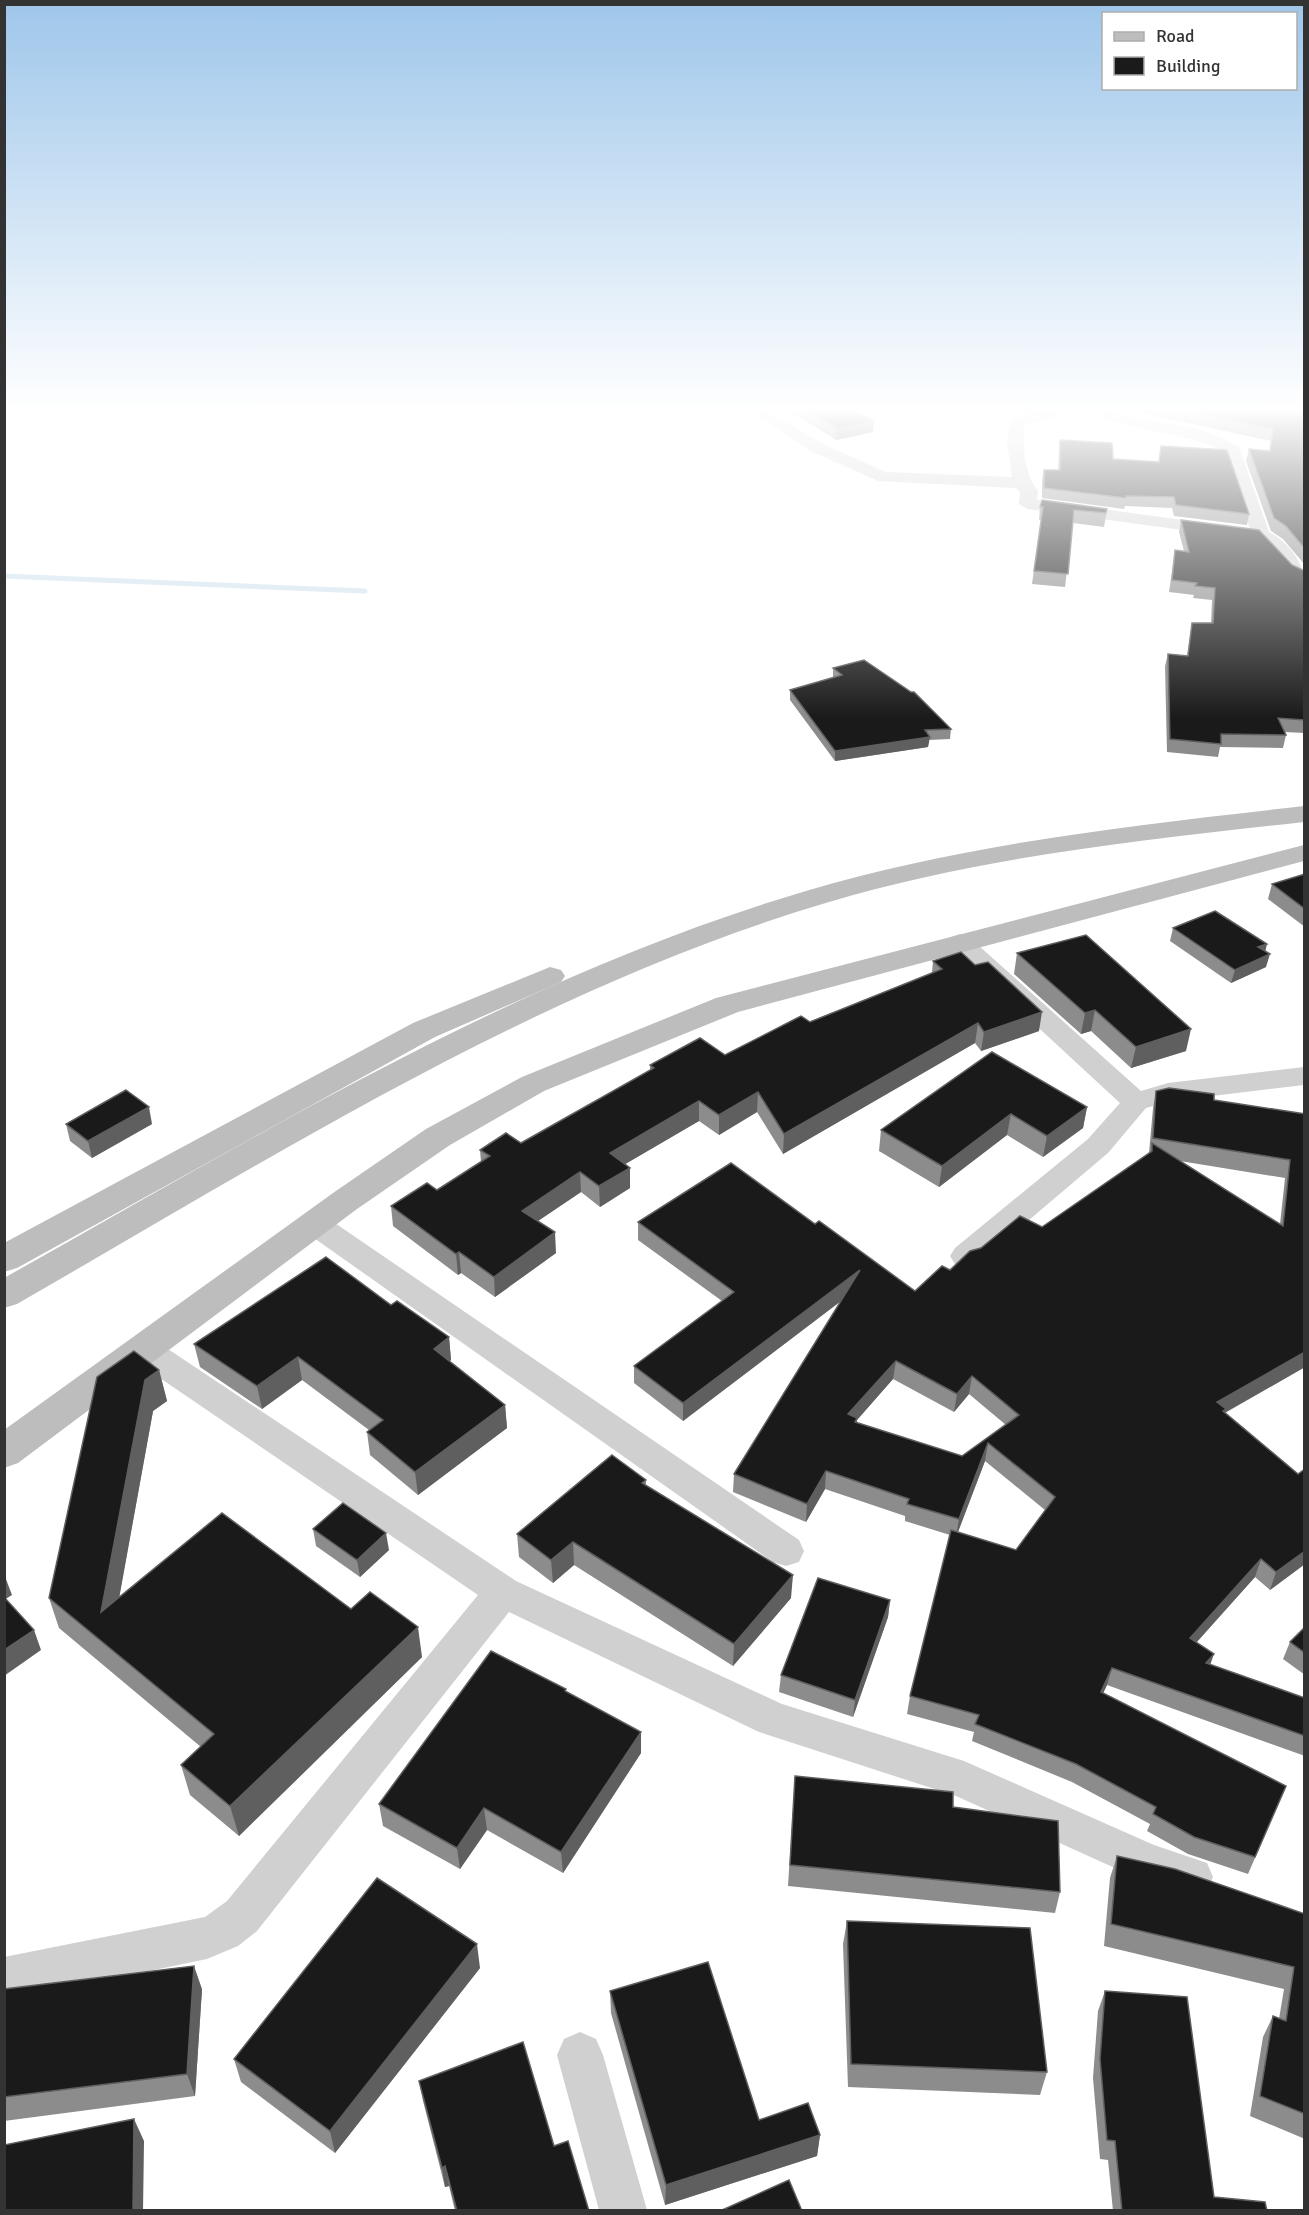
<svg xmlns="http://www.w3.org/2000/svg" width="1309" height="2215" font-family="Signika,sans-serif">
<rect width="100%" height="100%" fill="#fff"/>
<g fill="none" stroke-linecap="round" stroke-linejoin="round">
<path stroke="#cfe2ee" stroke-width="5" d="M4,576L365,591"/>
<g fill="#d0d0d0" fill-rule="evenodd">
<path d="M746,408H764L823,444L886,472L1012,477L1007,442L1010,420C1033,408 1058,408 1083,408L1081,411L1024,425C1023,448 1024,473 1038,491L1037,500L1219,525L1228,530L1219,535L1028,509L1019,504L1020,492L1016,488L878,481L811,451Z"/>
<path d="M1090,408C1110,406 1125,415 1145,419C1178,426 1210,428 1239,447L1269,532C1287,541 1304,562 1304,582L1291,575L1269,547L1252,535L1225,453C1192,430 1108,431 1090,408Z"/>
<path d="M960,934L969,937L1141,1091L1168,1083L1304,1067V1085L1171,1101L1146,1108L1108,1153L977,1264L966,1267L955,1264L950,1256L955,1248L1088,1139L1120,1103L951,947L947,942L951,937Z"/>
<path d="M315,1213L326,1217L799,1540L804,1551L799,1562L786,1566L773,1562L304,1231L300,1224L304,1217Z"/>
<path d="M144,1338L156,1341L516,1581L782,1704L964,1761L1154,1845L1207,1863L1213,1877L1207,1891L1192,1897L1148,1883L956,1796L759,1732L509,1612L257,1931L238,1946L207,1959L4,2001V1957L205,1917L227,1901L478,1595L132,1359L128,1350L132,1341Z"/>
<path d="M580,2032L596,2039L603,2055L647,2210H599L557,2055L564,2039Z"/>
</g>
<g fill="#bdbdbd" fill-rule="evenodd">
<path d="M1304,806V822C1145,840 983,856 829,902C538,988 278,1154 17,1304L4,1308V1278C263,1133 520,975 806,891C967,843 1137,825 1304,806Z"/>
<path d="M1304,845V861L738,1012L544,1091L450,1145L357,1209L18,1463L4,1468V1430L333,1193L426,1129L522,1077L716,998Z"/>
<path d="M550,967L561,970L565,976L561,982L435,1037L17,1268L4,1272V1243L413,1023Z"/>
</g>
</g>
<g fill="#8c8c8c" fill-rule="evenodd">
<path d="M785,408H850L873,432L836,440Z"/>
<path d="M1009,408H1047L1021,413Z"/>
<path d="M1118,408H1305V565L1283,539L1271,531L1246,461L1249,449L1270,451L1271,441Z"/>
<path d="M1060,440L1113,459L1249,514L1247,525L1174,516L1172,508L1125,506L1124,509L1042,498V480L1044,470H1058L1059,451Z"/>
<path d="M1040,507L1107,509L1104,527L1073,523L1065,587L1032,584L1041,520H1039Z"/>
<path d="M1181,520L1292,565L1305,571V733L1285,732L1286,735L1283,748L1220,747L1218,757L1167,752L1165,666L1168,654L1187,656L1192,623H1211L1212,600L1193,598L1194,595L1169,592L1175,550L1184,551L1179,532Z"/>
<path d="M833,668L951,729L950,739L929,740L928,747L835,761L790,700V690L833,677Z"/>
<path d="M1305,874V927L1268,899L1272,884Z"/>
<path d="M1173,928L1265,951L1266,967L1231,983L1170,941Z"/>
<path d="M1017,953L1186,1051L1131,1068L1091,1031L1081,1034L1014,974Z"/>
<path d="M933,961L1039,1031L981,1051L975,1043L783,1154L757,1112L719,1135L699,1121L625,1164L630,1168V1188L600,1207L581,1192L538,1221L556,1253L495,1297L461,1273L458,1275L393,1226L391,1206L437,1190L481,1162L480,1150L521,1143L650,1071V1065L725,1055L932,973Z"/>
<path d="M992,1052L1087,1107L1083,1128L1043,1157L1007,1135L939,1187L879,1151L881,1130Z"/>
<path d="M1156,1091L1305,1114V1367L1225,1413L1298,1474L1305,1469V1564L1270,1590L1255,1577L1197,1642L1210,1665L1305,1698V1756L1107,1685L1103,1693L1286,1786L1248,1874L1188,1854L1147,1831L1150,1824L1072,1782L972,1741L974,1732L907,1714L910,1696L950,1535L905,1521V1516L825,1489L806,1522L733,1492L734,1474L841,1301L683,1421L634,1383V1366L722,1301L638,1240V1222L815,1224L915,1291L950,1270L1042,1227L1149,1153L1153,1108ZM1180,1161L1285,1178L1280,1224ZM893,1379L954,1412L969,1394L1006,1425L962,1456L857,1423V1420ZM985,1461L1045,1510L1016,1550L958,1532Z"/>
<path d="M66,1124H152L92,1158L70,1141Z"/>
<path d="M391,1305L449,1337L451,1360L450,1361L505,1405L507,1428L418,1495L370,1455L367,1432L369,1430L302,1380L262,1409L200,1367L194,1344Z"/>
<path d="M159,1370L167,1401L153,1411L119,1597L351,1609L422,1657L239,1836L190,1795L181,1765L201,1747L59,1628L49,1598Z"/>
<path d="M646,1480V1485L791,1598L733,1666L574,1565L553,1583L519,1557L517,1534Z"/>
<path d="M313,1529L389,1550L360,1577L316,1546Z"/>
<path d="M890,1600L888,1617L853,1717L779,1692L781,1675Z"/>
<path d="M1305,1627V1675L1283,1659L1290,1642Z"/>
<path d="M566,1689V1692L641,1732V1753L563,1873L487,1830L460,1869L383,1826L379,1804Z"/>
<path d="M795,1776L953,1807L1060,1892L1055,1913L788,1886Z"/>
<path d="M1117,1856L1305,1914V2139L1250,2116L1263,2037L1273,2016L1279,2019L1284,1989L1104,1946L1110,1878Z"/>
<path d="M847,1921L1047,2072L1040,2095L848,2087L843,1944Z"/>
<path d="M480,1968L335,2153L241,2082L234,2059Z"/>
<path d="M4,1989H202L195,2096L4,2121Z"/>
<path d="M610,1991L759,2120L820,2135L817,2156L665,2205L611,2013Z"/>
<path d="M1105,1991L1214,2197L1267,2211H1113L1108,2160L1100,2159L1093,2078L1098,2011Z"/>
<path d="M419,2081L554,2146L589,2211H455L449,2186L445,2187L423,2101Z"/>
</g>
<g fill="#5f5f5f">
<path d="M1022,408H1047L1021,413Z"/>
<path d="M874,421L873,432L836,440L837,429Z"/>
<path d="M930,737L928,747L835,761V751Z"/>
<path d="M1267,944L1264,957L1258,947Z"/>
<path d="M1270,954L1266,967L1231,983L1235,970Z"/>
<path d="M1095,1010L1091,1031L1081,1034L1085,1013Z"/>
<path d="M1042,1012L1039,1031L981,1051L984,1032Z"/>
<path d="M978,1023L975,1043L783,1154L784,1134Z"/>
<path d="M1191,1029L1186,1051L1131,1068L1136,1047Z"/>
<path d="M758,1092L757,1112L719,1135V1115Z"/>
<path d="M699,1101V1121L610,1173V1153Z"/>
<path d="M149,1107L152,1124L92,1158L88,1141Z"/>
<path d="M1087,1107L1083,1128L1043,1157L1047,1136Z"/>
<path d="M1011,1114L1007,1135L939,1187L942,1166Z"/>
<path d="M630,1168V1188L600,1207L599,1186Z"/>
<path d="M580,1172L581,1192L523,1231L522,1211Z"/>
<path d="M555,1232L556,1253L495,1297L494,1277Z"/>
<path d="M459,1252L461,1273L458,1275L456,1254Z"/>
<path d="M860,1270L858,1288L683,1421V1403Z"/>
<path d="M449,1337L451,1360L436,1372L434,1349Z"/>
<path d="M1305,1352V1367L1224,1413L1217,1402Z"/>
<path d="M298,1357L302,1380L262,1409L257,1386Z"/>
<path d="M896,1361L893,1379L857,1420L855,1435L848,1414Z"/>
<path d="M159,1370L167,1401L153,1411L111,1643L101,1612L145,1380Z"/>
<path d="M972,1376L969,1394L954,1412L957,1394Z"/>
<path d="M505,1405L507,1428L418,1495L415,1472Z"/>
<path d="M988,1443L985,1461L956,1537L959,1519Z"/>
<path d="M826,1471L825,1489L806,1522L807,1504Z"/>
<path d="M386,1533L389,1550L360,1577L357,1560Z"/>
<path d="M573,1542L574,1565L553,1583L551,1560Z"/>
<path d="M1305,1551V1564L1270,1590L1276,1572Z"/>
<path d="M1261,1559L1255,1577L1185,1655L1190,1638Z"/>
<path d="M4,1574L12,1595L4,1600Z"/>
<path d="M793,1575L791,1598L733,1666L734,1644Z"/>
<path d="M890,1600L888,1617L853,1717L855,1700Z"/>
<path d="M418,1627L422,1657L239,1836L230,1806Z"/>
<path d="M34,1630L41,1650L4,1676V1650Z"/>
<path d="M1214,1654L1208,1671L1206,1663Z"/>
<path d="M1112,1668L1107,1685L1096,1709L1101,1692Z"/>
<path d="M641,1732V1753L563,1873L561,1852Z"/>
<path d="M484,1808L487,1830L460,1869L457,1848Z"/>
<path d="M477,1944L480,1968L335,2153L330,2131Z"/>
<path d="M194,1966L202,1989L195,2096L187,2074Z"/>
<path d="M134,2119L144,2141L143,2211H133Z"/>
<path d="M820,2135L817,2156L665,2205L666,2185Z"/>
<path d="M445,2166L449,2186L445,2187L442,2168Z"/>
</g>
<g fill="#1a1a1a" stroke="#5f5f5f" stroke-width="1.5" fill-rule="evenodd">
<path d="M803,408H850L874,421L837,429Z"/>
<path d="M1173,408H1305V549L1286,526L1274,518L1249,449L1270,451L1273,429Z"/>
<path d="M1060,440L1112,443L1113,459L1159,462L1161,446L1227,450L1249,514L1176,505L1174,497L1126,496V498L1044,488V470H1060Z"/>
<path d="M1042,500L1107,509L1106,513L1074,510L1068,574L1034,571L1043,507H1040Z"/>
<path d="M1181,520L1259,530L1292,565L1305,571V720L1278,718L1286,735L1221,734V744L1170,739L1168,654L1188,656L1192,623H1213L1215,588L1195,586L1197,583L1172,580L1175,550L1189,552Z"/>
<path d="M864,660L911,692H914L951,729L925,730L930,737L835,751L790,690L842,675L833,668Z"/>
<path d="M1305,874V909L1272,884Z"/>
<path d="M1215,911L1267,944L1258,947L1270,954L1235,970L1173,928Z"/>
<path d="M1086,935L1191,1029L1136,1047L1095,1010L1085,1013L1017,953Z"/>
<path d="M961,952L975,965L988,962L1042,1012L984,1032L978,1023L784,1134L758,1092L719,1115L699,1101L610,1153L630,1168L599,1186L580,1172L522,1211L555,1232L494,1277L459,1252L456,1254L391,1206L427,1183L437,1190L490,1156L480,1150L506,1133L521,1143L654,1068L650,1065L700,1038L725,1055L801,1016L810,1022L942,969L933,961Z"/>
<path d="M992,1052L1087,1107L1047,1136L1011,1114L942,1166L881,1130Z"/>
<path d="M1169,1088L1214,1094V1100L1305,1114V1352L1217,1402L1226,1409L1223,1411L1298,1474L1305,1469V1551L1276,1572L1261,1559L1190,1638L1214,1654L1206,1663L1305,1698V1736L1112,1668L1101,1692L1286,1786L1255,1857L1194,1837L1153,1814L1156,1807L1076,1764L975,1724L979,1715L910,1696L951,1530L1016,1550L1055,1497L988,1443L959,1519L907,1504L909,1499L826,1471L807,1504L734,1474L860,1270L683,1403L634,1366L734,1292L638,1222L731,1163L815,1224L819,1221L915,1291L942,1266L950,1270L970,1251L981,1248L1020,1216L1042,1227L1152,1151V1143L1283,1226L1290,1160L1153,1138L1156,1091ZM896,1361L957,1394L972,1376L1019,1415L962,1456L855,1422L857,1418L848,1414Z"/>
<path d="M126,1090L149,1107L88,1141L66,1124Z"/>
<path d="M326,1257L391,1305L397,1301L449,1337L434,1349L505,1405L415,1472L367,1432L383,1420L298,1357L257,1386L194,1344Z"/>
<path d="M134,1351L159,1370L145,1380L101,1612L222,1513L351,1609L370,1592L418,1627L230,1806L181,1765L214,1734L49,1598L97,1377Z"/>
<path d="M612,1455L646,1480L642,1483L793,1575L734,1644L573,1542L551,1560L517,1534Z"/>
<path d="M343,1503L386,1533L357,1560L313,1529Z"/>
<path d="M818,1578L890,1600L855,1700L781,1675Z"/>
<path d="M4,1597L34,1630L4,1650Z"/>
<path d="M1305,1627V1653L1290,1642Z"/>
<path d="M491,1651L566,1689L565,1691L641,1732L561,1852L484,1808L457,1848L379,1804Z"/>
<path d="M795,1776L953,1792V1807L1058,1821L1060,1892L790,1865Z"/>
<path d="M1117,1856L1175,1869L1305,1914V2114L1260,2096L1273,2016L1286,2021L1294,1967L1111,1924Z"/>
<path d="M377,1878L477,1944L330,2131L234,2059Z"/>
<path d="M847,1921L1030,1928L1047,2072L851,2064Z"/>
<path d="M708,1962L759,2120L808,2103L820,2135L666,2185L610,1991Z"/>
<path d="M194,1966L187,2074L4,2097V1989Z"/>
<path d="M1105,1991L1187,1997L1214,2197L1265,2202L1267,2211H1122L1115,2141L1107,2140L1100,2059Z"/>
<path d="M523,2042L554,2146L568,2141L589,2211H457L445,2166L442,2168L419,2081Z"/>
<path d="M134,2119L133,2211H4V2145Z"/>
<path d="M789,2180L802,2211H720Z"/>
</g>
<linearGradient id="sky" x2="0" y2="1"><stop stop-color="#9ec6ea"/><stop offset="0.57" stop-color="#fff"/><stop offset="1" stop-color="#fff" stop-opacity="0"/></linearGradient>
<rect width="1309" height="718" fill="url(#sky)"/>
<rect width="1309" height="2215" fill="none" stroke="#333333" stroke-width="12"/>
<rect x="1102" y="12" width="195" height="78" fill="#ffffff" stroke="#adadad" stroke-width="1.5"/>
<rect x="1114" y="32" width="30" height="9" fill="#bdbdbd" stroke="#adadad" stroke-width="1.5"/>
<text x="1156" y="42" font-size="18" fill="#333333">Road</text>
<rect x="1114" y="57" width="30" height="18" fill="#1a1a1a" stroke="#adadad" stroke-width="1.5"/>
<text x="1156" y="72" font-size="18" fill="#333333">Building</text>
</svg>
